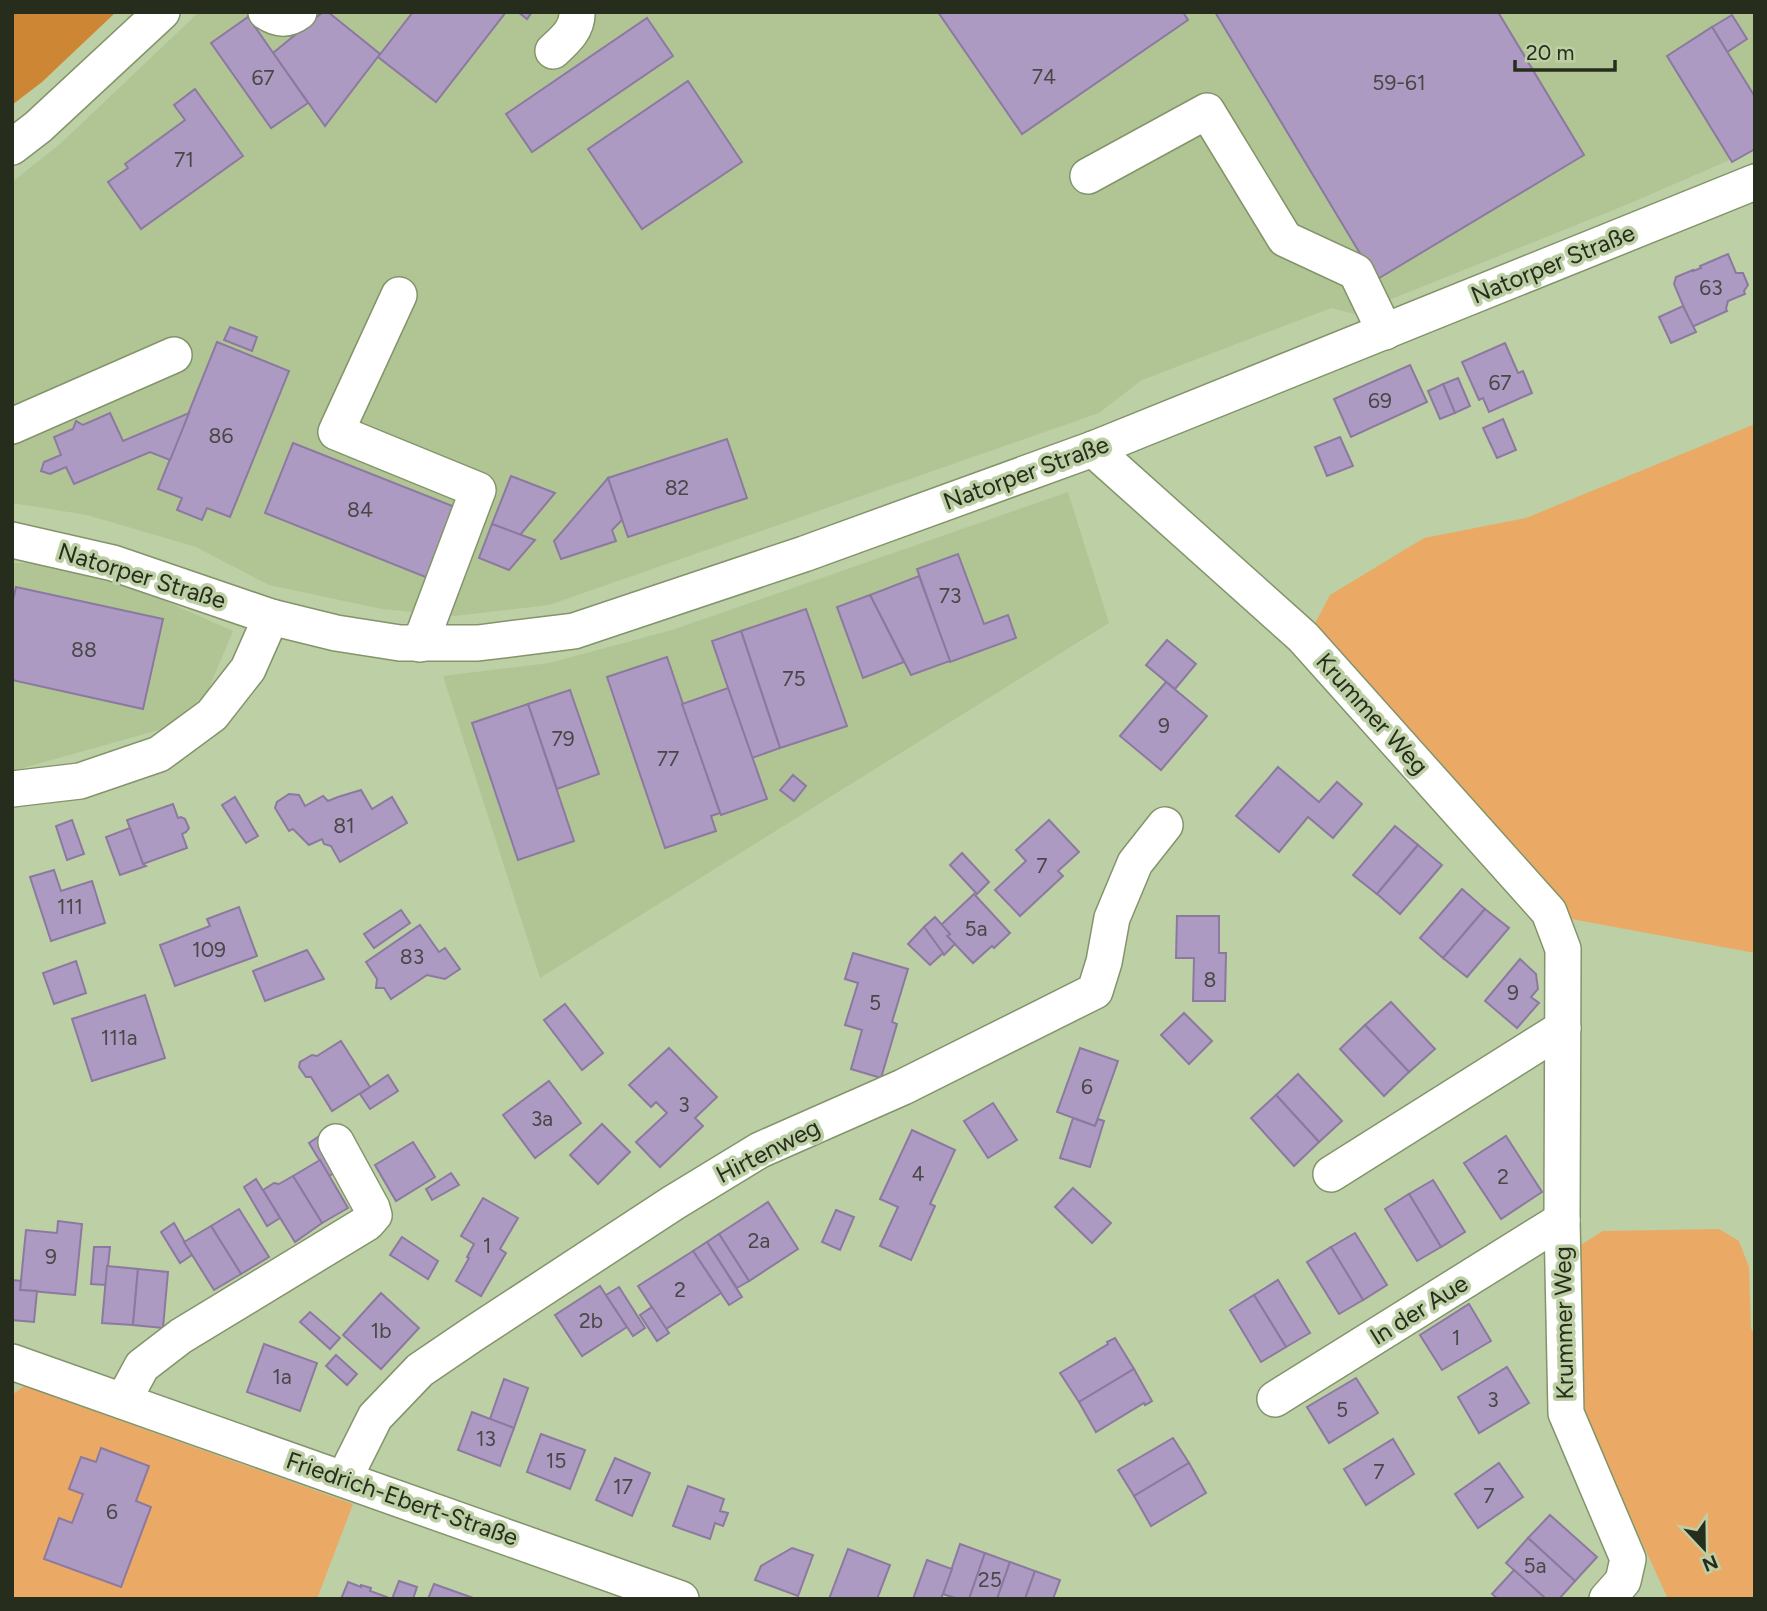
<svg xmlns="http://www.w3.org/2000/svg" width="1767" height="1611" font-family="Figtree,sans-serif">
<rect width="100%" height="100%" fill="#bdcfa4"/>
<g fill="#b1c594">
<path d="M199,12H1755V149L1626,205L1354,314L1331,308L1142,380L1099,413L549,605L455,616L382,609L269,585L196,547L87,515L12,503V182L60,144Z"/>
<path d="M1068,492L1109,623L540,978L443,676L549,663L672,630Z"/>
<path d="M12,563H36L138,589L233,631L207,693L166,728L12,771Z"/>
</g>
<g fill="#eaaa66">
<path d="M1755,424V953L1566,918L1312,629L1330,595L1424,538L1526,518Z"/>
<path d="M1719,1229L1739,1241L1749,1267L1751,1328L1755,1336V1599H1668L1590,1429L1583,1402L1579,1246L1603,1231Z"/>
<path d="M24,1386L353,1504L317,1599H12V1395Z"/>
</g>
<path fill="#cd8634" d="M12,12H116L42,82L12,105Z"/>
<g fill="#ad9ac2" stroke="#8c79a0" stroke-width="2">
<path d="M323,12H328L380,54L325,126L273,53Z"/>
<path d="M413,12H506L436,102L378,57Z"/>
<path d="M518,12H532L527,19Z"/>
<path d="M938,12H1183L1188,20L1022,134Z"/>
<path d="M1215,12H1498L1584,155L1376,280Z"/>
<path d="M1732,15L1747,39L1727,52L1712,27Z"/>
<path d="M248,17L308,103L271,128L211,43Z"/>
<path d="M647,18L673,56L532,152L506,114Z"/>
<path d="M1712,27L1755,97V149L1732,162L1667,56Z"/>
<path d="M688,81L742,162L642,229L588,149Z"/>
<path d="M195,89L243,156L141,229L108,182L128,168L125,164L185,120L174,105Z"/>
<path d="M1728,254L1736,273H1743L1748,285L1744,291L1745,294L1728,301L1726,309L1727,311L1692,327L1674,284L1676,277L1693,270V271L1701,268L1700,266Z"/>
<path d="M1683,306L1696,332L1671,343L1659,317Z"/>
<path d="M230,327L257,337L252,351L224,340Z"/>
<path d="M217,342L289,371L230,517L207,508L202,520L177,510L182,498L158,489Z"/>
<path d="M1505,343L1518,373L1523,371L1532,393L1489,412L1483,398L1479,400L1462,362Z"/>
<path d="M1410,365L1427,402L1351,437L1334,399Z"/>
<path d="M1458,378L1470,406L1455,413L1443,384Z"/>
<path d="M1443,384L1455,413L1440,419L1428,391Z"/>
<path d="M110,413L123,441L189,413L170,460L150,452L74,484L66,467L50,474L41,471L44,462L61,455L54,437L73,429L76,421L83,425Z"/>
<path d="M1503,419L1516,450L1497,458L1483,428Z"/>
<path d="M1340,437L1353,466L1327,476L1315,447Z"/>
<path d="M727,439L747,498L628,537L608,478Z"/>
<path d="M293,443L455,507L428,578L265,513Z"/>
<path d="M511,476L555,493L520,535L492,524Z"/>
<path d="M608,478L622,520L612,530L616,541L561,559L554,541Z"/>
<path d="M492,524L535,540L509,570L479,558Z"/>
<path d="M958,554L984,624L1008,615L1016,638L950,662L917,569Z"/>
<path d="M919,576L950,661L911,675L870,595Z"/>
<path d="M16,587L163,619L143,709L12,680V604Z"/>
<path d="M870,595L904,662L863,678L837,607Z"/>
<path d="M806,609L847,726L780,748L741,631Z"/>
<path d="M741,631L780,748L752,758L712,641Z"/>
<path d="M1167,640L1196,664L1175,689L1146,665Z"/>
<path d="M667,657L720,813L711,816L716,831L665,848L607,677Z"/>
<path d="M1166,682L1207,716L1161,770L1120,736Z"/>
<path d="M728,688L767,799L721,815L682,704Z"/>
<path d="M570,690L599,774L557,789L528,704Z"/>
<path d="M528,704L574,841L518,860L472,723Z"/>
<path d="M1278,767L1319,802L1337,782L1362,804L1333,838L1308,817L1279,852L1236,816Z"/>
<path d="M793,775L806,786L794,801L780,790Z"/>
<path d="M361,790L372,809L392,797L407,823L340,862L331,846L324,844L322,839L309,845L293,829L289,831L275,808L277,802L289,794L299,795L305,806L323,796L328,801L338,797Z"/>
<path d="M235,797L258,836L246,843L222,805Z"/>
<path d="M173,804L178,818L181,817L185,819L189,828L186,832L182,834L187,848L143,864L127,820Z"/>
<path d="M72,820L84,854L67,860L56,826Z"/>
<path d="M1049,820L1079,852L1058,871L1063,876L1020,916L995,890L1026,861L1016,850Z"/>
<path d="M1395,826L1418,845L1377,894L1353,875Z"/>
<path d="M130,828L143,864L146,866L120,875L106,837Z"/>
<path d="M1418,845L1442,865L1400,914L1377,894Z"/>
<path d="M962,853L989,882L977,894L950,865Z"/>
<path d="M54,870L61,891L92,881L105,923L51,941L30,877Z"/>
<path d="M1462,889L1485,909L1443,958L1420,938Z"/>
<path d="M974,894L1010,933L994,948L992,946L973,963L947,936L950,934L941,925Z"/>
<path d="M239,907L257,956L175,986L160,945L210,926L207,919Z"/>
<path d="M1485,909L1509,928L1467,977L1443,958Z"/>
<path d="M401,910L410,923L374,948L364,934Z"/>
<path d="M1177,916H1219V953H1226L1225,1001H1193L1194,958H1176Z"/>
<path d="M935,917L950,934L947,936L955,944L944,955L924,927Z"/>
<path d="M420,925L439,952L445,948L460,969L445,979L427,975L391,999L384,988H376L377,979L366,962Z"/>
<path d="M924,927L943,953L930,965L908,944Z"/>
<path d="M307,950L324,979L265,1001L253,971Z"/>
<path d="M853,953L908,969L892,1022L897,1024L881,1078L851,1069L862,1030L845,1025L858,983L845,979Z"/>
<path d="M1520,959L1536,974L1538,989L1531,997L1539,1003L1517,1028L1485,1001Z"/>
<path d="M76,961L86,993L54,1004L43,973Z"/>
<path d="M145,995L165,1058L92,1081L72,1019Z"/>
<path d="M1391,1002L1435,1049L1409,1072L1365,1025Z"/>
<path d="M565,1004L603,1053L582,1070L544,1020Z"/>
<path d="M1184,1013L1212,1041L1189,1064L1161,1035Z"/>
<path d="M1365,1025L1409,1072L1384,1096L1340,1049Z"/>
<path d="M341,1041L370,1087L332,1111L311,1077H306L299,1067L300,1062L312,1055L317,1056Z"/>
<path d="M669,1048L717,1097L695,1118L703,1126L660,1167L636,1142L667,1113L656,1102L651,1107L629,1085Z"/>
<path d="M1080,1048L1118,1061L1095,1126L1057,1112Z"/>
<path d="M1298,1074L1342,1121L1319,1142L1276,1095Z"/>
<path d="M388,1075L398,1091L370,1109L360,1094Z"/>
<path d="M549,1081L581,1123L535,1158L503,1115Z"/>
<path d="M1276,1095L1319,1142L1294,1166L1251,1118Z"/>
<path d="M993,1103L1017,1140L988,1158L964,1121Z"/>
<path d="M1073,1118L1095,1126L1098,1119L1104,1121L1090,1167L1060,1158Z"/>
<path d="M602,1124L630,1152L598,1184L570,1155Z"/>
<path d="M912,1130L955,1150L930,1204L935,1206L911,1260L880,1246L898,1207L880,1199Z"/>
<path d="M321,1135L341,1169L329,1176L309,1143Z"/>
<path d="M1506,1136L1542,1192L1501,1219L1464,1163Z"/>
<path d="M413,1142L435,1177L396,1201L375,1165Z"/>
<path d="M320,1160L348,1208L322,1223L293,1176Z"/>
<path d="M451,1173L459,1185L432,1200L426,1189Z"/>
<path d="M293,1176L322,1223L295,1242L263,1190L274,1183L279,1184Z"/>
<path d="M256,1179L280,1218L267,1226L244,1187Z"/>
<path d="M1433,1180L1465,1232L1441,1247L1409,1194Z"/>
<path d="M1073,1188L1111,1223L1092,1243L1055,1207Z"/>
<path d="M1409,1194L1441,1247L1417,1261L1385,1209Z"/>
<path d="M483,1198L518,1218L500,1249L506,1253L481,1296L456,1281L469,1258L467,1257L474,1244L461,1236Z"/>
<path d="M768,1202L798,1249L749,1281L719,1234Z"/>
<path d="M239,1209L269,1257L241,1274L211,1226Z"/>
<path d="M836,1210L854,1217L840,1250L822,1242Z"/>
<path d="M58,1221L82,1224L75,1295L20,1290L26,1230L57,1233Z"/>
<path d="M174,1223L192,1255L180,1263L161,1232Z"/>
<path d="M211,1226L241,1274L214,1290L184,1242Z"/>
<path d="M1355,1233L1387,1285L1363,1300L1331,1247Z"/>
<path d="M719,1234L749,1281L737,1288L707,1242Z"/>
<path d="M402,1237L438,1261L428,1279L390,1255Z"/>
<path d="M707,1242L742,1297L729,1305L693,1251Z"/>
<path d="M94,1247H110L106,1285L91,1284Z"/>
<path d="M1331,1247L1363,1300L1339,1314L1307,1262Z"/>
<path d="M693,1251L721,1293L666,1329L638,1286Z"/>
<path d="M107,1266L138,1269L133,1325L102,1323Z"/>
<path d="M138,1269L168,1272L163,1328L133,1325Z"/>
<path d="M12,1280L21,1281L20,1290L37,1291L34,1322L12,1320Z"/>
<path d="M1278,1280L1310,1333L1286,1347L1254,1295Z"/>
<path d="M600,1286L627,1327L582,1356L555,1315Z"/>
<path d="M619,1287L645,1328L633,1336L606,1295Z"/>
<path d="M381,1293L419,1328L381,1369L343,1335Z"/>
<path d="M1254,1295L1286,1347L1261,1362L1230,1310Z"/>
<path d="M1469,1304L1491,1341L1442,1370L1420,1335Z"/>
<path d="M652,1307L669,1333L657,1341L640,1315Z"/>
<path d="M310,1312L340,1338L330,1349L300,1322Z"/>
<path d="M1115,1338L1134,1369L1079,1402L1060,1373L1108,1344L1107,1342Z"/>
<path d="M264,1344L317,1363L300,1411L247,1392Z"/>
<path d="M336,1355L357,1374L347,1385L326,1366Z"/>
<path d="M1507,1367L1529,1403L1479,1433L1458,1397Z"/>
<path d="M1134,1369L1152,1401L1145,1405L1144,1403L1096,1432L1079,1402Z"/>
<path d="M1356,1378L1378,1413L1329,1443L1307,1407Z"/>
<path d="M504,1379L528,1388L514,1428L490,1419Z"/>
<path d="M472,1412L514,1428L500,1466L458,1450Z"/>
<path d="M541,1434L585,1450L570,1489L527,1472Z"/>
<path d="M1173,1438L1189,1463L1134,1496L1118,1470Z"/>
<path d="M1393,1439L1414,1474L1366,1505L1344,1469Z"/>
<path d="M101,1448L149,1466L136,1501L151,1507L121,1587L44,1559L59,1518L72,1523L83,1494L69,1489L81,1457L96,1462Z"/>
<path d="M615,1458L650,1473L632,1516L596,1500Z"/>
<path d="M1189,1463L1206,1493L1151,1526L1134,1496Z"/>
<path d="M1499,1463L1523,1497L1478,1528L1455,1494Z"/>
<path d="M688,1486L724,1499L720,1511L728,1513L723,1526L715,1523L710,1539L673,1526Z"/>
<path d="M1550,1515L1597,1557L1575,1581L1528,1538Z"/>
<path d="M1528,1538L1575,1581L1559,1599H1546L1506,1563Z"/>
<path d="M960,1544L985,1553L969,1599H958L943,1594Z"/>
<path d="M792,1548L813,1555L798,1596L755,1580L761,1566Z"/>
<path d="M848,1549L890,1565L877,1599H829Z"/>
<path d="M985,1553L1010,1562L997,1599H969Z"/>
<path d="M927,1560L952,1569L941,1599H913Z"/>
<path d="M1010,1562L1035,1571L1025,1599H997Z"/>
<path d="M1514,1570L1546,1599H1498L1492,1594Z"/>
<path d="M1035,1571L1060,1580L1053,1599H1025Z"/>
<path d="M399,1581L417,1587L413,1599H392Z"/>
<path d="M348,1582L361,1587V1585L371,1588L370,1591L387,1597L386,1599H341Z"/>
<path d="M434,1584L476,1599H428Z"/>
</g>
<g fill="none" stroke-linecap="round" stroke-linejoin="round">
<g stroke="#83946b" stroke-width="38">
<g id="minor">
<path d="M266,12C278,20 287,21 299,12"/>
<path d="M553,51C565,40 578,29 577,12"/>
<path d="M12,147L38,127L162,12"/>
<path d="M1088,176L1207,111L1285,239L1356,272L1385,332"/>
<path d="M399,295L336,432L478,490L420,644"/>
<path d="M12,426L174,355"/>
<path d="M1093,449L1303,637L1549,912L1563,949L1562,1220L1566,1413L1628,1559L1623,1581L1607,1599"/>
<path d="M12,540L113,563L271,617L336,633L400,643H478L574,631L804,554L1093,449L1755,182"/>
<path d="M12,789L80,781L159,754L212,715L248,669L271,617"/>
<path d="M1331,1174L1563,1028"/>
<path d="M12,1362L681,1599"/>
<path d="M1275,1399L1562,1220"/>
<path d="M123,1401L142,1366L181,1336L367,1223L374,1215L372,1208L336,1142"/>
<path d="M344,1479L375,1417L420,1370L473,1334L673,1203L760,1150L903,1087L1095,991L1104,962L1112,918L1135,863L1165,825"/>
</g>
</g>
<use href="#minor" stroke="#fff" stroke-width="35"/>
</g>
<g text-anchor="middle" stroke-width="7" stroke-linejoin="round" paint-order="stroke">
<g font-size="21" fill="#484846">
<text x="1044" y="84">74</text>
<text x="263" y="85">67</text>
<text x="1399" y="90">59-61</text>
<text x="184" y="167">71</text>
<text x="1711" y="295">63</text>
<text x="1500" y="390">67</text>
<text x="1380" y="408">69</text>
<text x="221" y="443">86</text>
<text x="677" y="495">82</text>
<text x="360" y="517">84</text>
<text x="950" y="603">73</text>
<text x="84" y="657">88</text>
<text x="794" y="686">75</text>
<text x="1164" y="733">9</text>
<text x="563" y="746">79</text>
<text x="668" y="766">77</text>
<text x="344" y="833">81</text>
<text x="1042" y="873">7</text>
<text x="70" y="914">111</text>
<text x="976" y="936">5a</text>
<text x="209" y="957">109</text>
<text x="412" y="964">83</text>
<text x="1210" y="987">8</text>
<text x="1513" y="1000">9</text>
<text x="875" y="1010">5</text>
<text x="119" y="1045">111a</text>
<text x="1087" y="1094">6</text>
<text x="684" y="1112">3</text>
<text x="542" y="1126">3a</text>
<text x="918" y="1181">4</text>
<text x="1503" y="1184">2</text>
<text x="759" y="1248">2a</text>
<text x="487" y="1253">1</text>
<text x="51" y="1264">9</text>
<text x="680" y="1297">2</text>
<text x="591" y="1328">2b</text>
<text x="381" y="1338">1b</text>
<text x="1456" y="1345">1</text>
<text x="282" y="1384">1a</text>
<text x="1493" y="1407">3</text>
<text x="1342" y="1417">5</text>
<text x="486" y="1446">13</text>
<text x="556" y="1468">15</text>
<text x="1379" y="1479">7</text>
<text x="623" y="1494">17</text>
<text x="1489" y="1503">7</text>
<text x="112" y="1519">6</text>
<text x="1535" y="1573">5a</text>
<text x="990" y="1587">25</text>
</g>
<g font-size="24" fill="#272d1d" stroke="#bdcfa4">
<text transform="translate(1553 264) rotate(-22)" y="8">Natorper Straße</text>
<text transform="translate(1026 473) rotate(-20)" y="8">Natorper Straße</text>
<text transform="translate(142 576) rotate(17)" y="8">Natorper Straße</text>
<text transform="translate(1372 714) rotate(48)" y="8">Krummer Weg</text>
<text transform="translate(768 1151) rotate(-27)" y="8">Hirtenweg</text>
<text transform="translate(1419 1310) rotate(-32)" y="8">In der Aue</text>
<text transform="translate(1564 1323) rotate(-91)" y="8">Krummer Weg</text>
<text transform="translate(402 1499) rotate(19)" y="8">Friedrich-Ebert-Straße</text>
</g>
</g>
<rect width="1767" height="1611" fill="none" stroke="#272d1d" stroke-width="28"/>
<g transform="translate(1704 1548) rotate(158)" stroke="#bdcfa4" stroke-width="5" paint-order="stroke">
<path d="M0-5L12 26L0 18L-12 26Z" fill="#272d1d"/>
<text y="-10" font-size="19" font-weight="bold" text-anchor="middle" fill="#272d1d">N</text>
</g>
<path d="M1515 60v10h100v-10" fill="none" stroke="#272d1d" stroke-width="3.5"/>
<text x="1526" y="60" font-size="21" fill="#272d1d" stroke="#bdcfa4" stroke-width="5" paint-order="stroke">20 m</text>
</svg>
